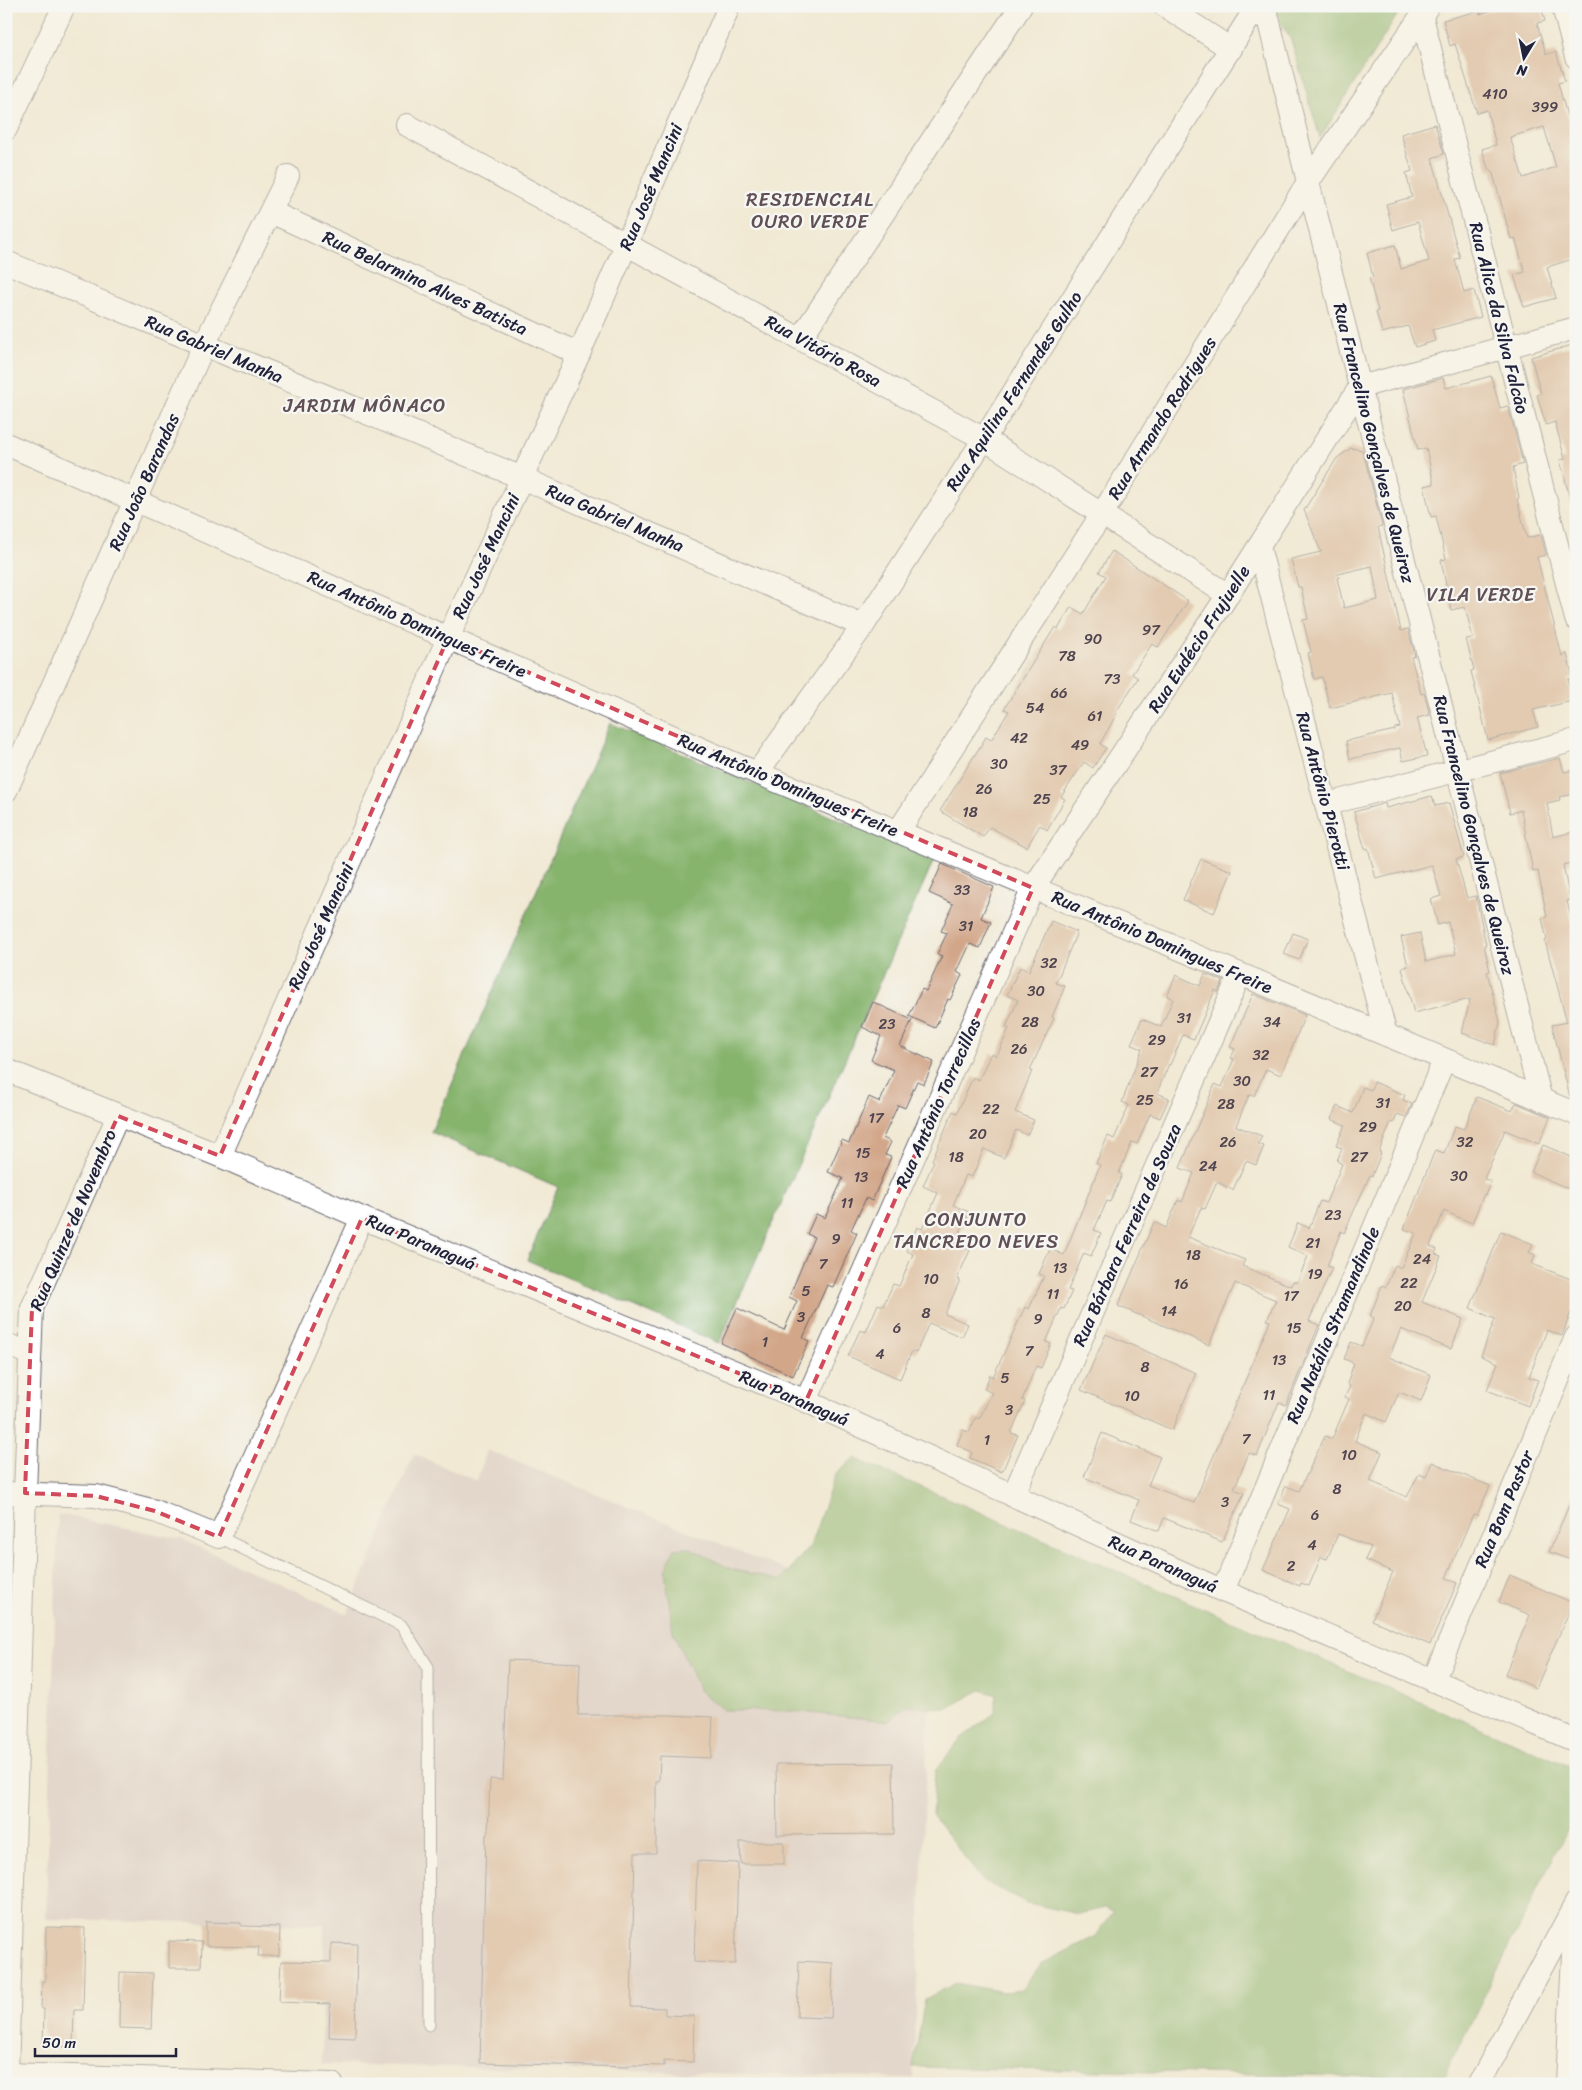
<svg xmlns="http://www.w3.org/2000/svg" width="1582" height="2090" font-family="Sriracha,sans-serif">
<rect width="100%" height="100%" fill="#f6f6f2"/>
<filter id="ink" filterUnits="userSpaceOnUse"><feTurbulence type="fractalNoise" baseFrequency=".02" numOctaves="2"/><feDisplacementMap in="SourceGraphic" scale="10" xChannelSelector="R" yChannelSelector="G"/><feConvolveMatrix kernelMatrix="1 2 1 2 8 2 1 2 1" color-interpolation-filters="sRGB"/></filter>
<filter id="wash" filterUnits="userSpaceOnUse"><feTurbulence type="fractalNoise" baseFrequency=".0096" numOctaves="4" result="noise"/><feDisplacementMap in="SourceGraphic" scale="20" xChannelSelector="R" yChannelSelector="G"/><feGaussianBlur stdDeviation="1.12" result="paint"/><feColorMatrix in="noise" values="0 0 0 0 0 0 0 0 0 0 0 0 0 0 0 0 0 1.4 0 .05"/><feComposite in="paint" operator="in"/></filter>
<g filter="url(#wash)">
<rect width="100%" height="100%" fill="#f1e9d4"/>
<path fill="#d2bfc0" d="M487,1450L932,1629L913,2078L322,2064L324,1925L46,1919L58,1514L181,1539L347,1614L414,1454L477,1481Z"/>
<g fill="#86b46d" stroke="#546b54">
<path d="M1270,6H1403L1320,138L1291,40Z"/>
<path d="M610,723L934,860L719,1343L527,1260L558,1187L431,1132Z"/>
<path d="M854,1458L1576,1769V1813L1443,2078L913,2067L925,1999L956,1983L1004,1992L1021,1990L1041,1964L1096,1936L1113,1912L1105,1908L1078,1914L1027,1903L982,1880L932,1815L935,1771L960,1739L995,1713L996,1695L981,1690L946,1709L907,1705L889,1721L790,1711L723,1710L699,1690L673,1632L665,1571L674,1549L690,1548L731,1569L781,1580L810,1546L835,1475Z"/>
</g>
<g id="blocks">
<g fill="#d2a688" fill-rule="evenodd">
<path d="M1506,6H1541L1545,21L1537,23L1546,54L1556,52L1565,81L1558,83L1576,148V258L1547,267L1556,298L1524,307L1514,275L1525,272L1515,238L1511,239L1492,170L1489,171L1482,149L1496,145L1487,110L1477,113L1455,44L1450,46L1443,20L1479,11L1480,14ZM1544,127L1556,167L1523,178L1510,137Z"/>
<path d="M1435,124L1444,154L1432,158L1460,258L1455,259L1464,293L1474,290L1481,317L1432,330L1435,341L1415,347L1408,326L1382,333L1376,312L1378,311L1369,278L1373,277L1367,253L1395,245L1401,269L1429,261L1418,222L1393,230L1386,204L1412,197L1406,173L1412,171L1401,134Z"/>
<path d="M1576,344V501L1571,502L1560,460L1565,459L1555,422L1546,425L1537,395L1541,394L1531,357Z"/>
<path d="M1491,376L1500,408L1508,406L1523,464L1513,467L1519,498L1517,499L1527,538L1541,535L1546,555L1537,557L1562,656L1567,654L1573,678L1568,679L1573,701L1533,710L1538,727L1488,740L1471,671L1474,670L1466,639L1473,638L1465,607L1451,610L1441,560L1446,559L1436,516L1431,517L1424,486L1434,484L1426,448L1418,450L1403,389L1443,378L1446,388Z"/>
<path d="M1351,448L1362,450L1366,463L1382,526L1378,527L1401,631L1408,629L1415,656L1411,657L1421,694L1424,693L1430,715L1417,718L1427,756L1403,761L1400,748L1350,759L1346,741L1395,730V728L1400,727L1392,693L1330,708L1322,677L1314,679L1308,653L1311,652L1303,620L1308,619L1301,587H1298L1291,559L1321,552L1304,510L1337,458ZM1372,566L1378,600L1344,608L1337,578H1339L1338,574Z"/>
<path d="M1112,551L1188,601L1158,647L1152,644L1132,674L1138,678L1116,712L1117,713L1100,744L1106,748L1093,768L1084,762L1061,797L1065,799L1047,830L1040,825L1027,847L990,827L983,837L940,811L986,737L991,740L1009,711L1004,709L1055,627L1058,629L1071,607L1083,614L1106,576L1099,572Z"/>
<path d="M1560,758L1564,772L1576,770V794L1559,797L1560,800L1547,803L1553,837L1576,831V861L1563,865L1570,900L1567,901L1576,938V1096L1570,1097L1552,1025L1567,1022L1545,941L1547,940L1542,918L1547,917L1538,871L1533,872L1521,810L1510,813L1500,773Z"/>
<path d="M1432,796L1435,806L1449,803L1464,857L1456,859L1467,898L1476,896L1486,945H1484L1490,971L1487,972L1500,1022L1495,1045L1462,1033L1470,999L1414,1013L1402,968L1408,966L1401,937L1420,933L1426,962L1456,954L1448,922L1438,925L1431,899L1441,896L1432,865L1376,879L1368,848L1365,849L1354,812L1385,803L1386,808Z"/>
<path d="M1201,859L1232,871L1214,913L1183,900Z"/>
<path d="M942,864L994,887L981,918L991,922L980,948L970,944L957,972L962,975L950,1000L948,999L935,1028L909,1016L922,989L926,991L942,956L937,954L947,933L941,931L953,904L929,893Z"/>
<path d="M1051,921L1077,932L1056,983L1065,986L1052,1017L1054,1018L1030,1070L1032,1071L1015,1112L1034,1120L1027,1135L1016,1130L1004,1158L984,1149L972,1177L966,1175L953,1205L969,1212L955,1243L970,1250L957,1279L960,1280L945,1314L968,1324L962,1337L929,1323L916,1353L912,1351L900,1379L848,1356L860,1330L866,1332L878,1304L883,1306L893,1284L899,1286L913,1254L907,1251L917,1227L922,1229L938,1193L923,1186L934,1161L932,1160L953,1111L957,1113L973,1077L979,1080L991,1053L997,1056L1009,1028L1006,1027L1018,1000L1007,995L1020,967L1029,971Z"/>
<path d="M1293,933L1308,939L1299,960L1284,954Z"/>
<path d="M1205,974L1223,981L1218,992L1215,990L1194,1039L1183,1035L1170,1065L1169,1064L1157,1093L1169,1098L1160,1118L1150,1114L1137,1144L1132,1142L1119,1173L1122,1175L1110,1202L1107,1201L1094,1230L1101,1233L1091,1256L1084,1253L1068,1290L1072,1291L1064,1309L1061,1308L1046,1342L1051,1344L1041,1368L1036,1366L1022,1400L1025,1401L1011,1433L1018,1435L1002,1472L970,1458L972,1452L957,1445L963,1430L969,1432L976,1417L979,1419L992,1393L984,1389L990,1375L993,1377L1025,1307L1029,1309L1044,1276L1039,1274L1050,1249L1064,1255L1100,1165L1096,1163L1108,1136L1114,1139L1129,1105L1122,1102L1142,1049L1131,1044L1142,1019L1161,1027L1173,999L1167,996L1176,975L1200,986Z"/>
<path d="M1253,994L1305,1015L1281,1075L1266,1069L1254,1096L1249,1095L1236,1126L1262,1136L1258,1144L1264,1146L1256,1165L1246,1161L1233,1190L1217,1182L1205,1209L1201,1208L1188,1237L1245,1260L1242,1266L1291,1286L1293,1281L1297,1283L1308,1256L1288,1247L1298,1223L1309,1228L1320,1201L1326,1203L1342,1164L1337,1161L1342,1148L1336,1146L1345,1125L1331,1119L1337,1106L1353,1113L1363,1087L1371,1090L1374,1082L1405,1095L1403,1100L1412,1104L1406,1117L1397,1114L1394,1123L1391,1122L1379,1152L1381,1153L1372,1176L1370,1175L1344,1233L1341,1231L1327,1266L1332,1268L1309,1321L1319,1325L1286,1405L1279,1402L1257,1456L1249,1453L1234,1489L1244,1493L1222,1542L1164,1518L1159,1531L1131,1520L1139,1500L1084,1477L1102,1433L1160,1457L1148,1485L1194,1503L1270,1321L1267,1320L1276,1300L1235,1283L1209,1345L1118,1306L1154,1222L1166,1228L1178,1200L1182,1202L1194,1173L1180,1168L1215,1084L1222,1087L1234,1059L1231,1058L1235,1049L1230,1047Z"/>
<path d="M873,1002L912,1020L900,1046L934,1062L924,1084L917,1081L905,1108L898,1105L883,1138L891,1142L885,1155L891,1157L872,1201L866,1198L851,1230L857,1233L833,1287L827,1285L803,1338L809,1341L793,1376L721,1343L737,1308L784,1330L797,1301L789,1297L814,1237L807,1234L816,1214L825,1218L843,1178L828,1172L842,1140L849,1143L869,1097L880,1102L894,1070L871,1060L881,1036L862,1027Z"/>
<path d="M1477,1097L1512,1111L1516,1103L1550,1117L1539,1144L1505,1130L1484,1179L1491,1181L1485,1195L1484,1194L1472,1223L1444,1211L1430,1246L1437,1249L1435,1254L1441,1256L1422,1302L1463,1319L1451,1349L1401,1329L1389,1357L1431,1375L1421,1401L1399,1392L1386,1422L1366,1413L1355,1441L1382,1452L1370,1481L1407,1497L1419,1474L1426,1477L1432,1462L1490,1486L1477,1515L1473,1514L1446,1578L1457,1583L1430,1645L1372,1620L1393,1572L1365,1560L1371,1547L1338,1534L1327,1559L1321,1557L1309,1586L1301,1583L1300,1586L1263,1570L1290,1509L1278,1504L1286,1486L1299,1491L1325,1436L1332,1439L1349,1399L1345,1397L1350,1386L1347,1384L1354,1363L1344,1359L1351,1342L1362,1346L1374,1318L1370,1316L1382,1285L1386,1287L1395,1265L1401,1268L1416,1233L1404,1229L1435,1150L1444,1153L1455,1126L1464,1129Z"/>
<path d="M1543,1145L1576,1159V1192L1531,1172Z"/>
<path d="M1501,1231L1533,1244L1529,1252L1535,1255L1532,1264L1576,1281V1299L1562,1336L1547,1330L1529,1377L1538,1380L1528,1406L1487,1390L1498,1363L1481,1356L1495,1319L1470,1308Z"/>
<path d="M1106,1334L1196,1373L1172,1430L1081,1390Z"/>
<path d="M1576,1489V1562L1549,1552Z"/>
<path d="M1510,1575L1573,1603L1536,1688L1505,1674L1530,1615L1499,1602Z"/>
<path d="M508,1660L580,1663L578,1715H669L713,1717L711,1758L660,1756L659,1781H656V1853H635L631,2007L665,2008V2015L694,2016L693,2062L664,2061V2066L629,2065V2067L480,2063L486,1835H488L490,1779L503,1780Z"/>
<path d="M893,1763L894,1834L777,1835L776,1764Z"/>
<path d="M740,1842H784V1864H741Z"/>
<path d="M697,1861L738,1863L735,1964L694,1962Z"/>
<path d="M206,1922L241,1923V1926L280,1927L279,1956H258L259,1947L206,1946Z"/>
<path d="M46,1927L85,1928L83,2010H74L73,2047L43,2046L44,2009H41L42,1981H45Z"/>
<path d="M169,1941L202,1942L201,1968H169Z"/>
<path d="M331,1943L357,1944L355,2038L329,2037L330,2004L279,2002L281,1961L331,1962Z"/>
<path d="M799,1961L833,1963L831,2018L797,2017Z"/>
<path d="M120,1972L153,1973L151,2029L119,2028Z"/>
</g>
</g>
</g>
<g filter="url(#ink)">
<use href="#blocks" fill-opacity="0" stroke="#6a6871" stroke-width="1"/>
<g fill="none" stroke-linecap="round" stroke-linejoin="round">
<g stroke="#6a6871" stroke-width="13">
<path id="service" d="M219,1537L401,1625L428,1667L429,2025"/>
</g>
<g stroke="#6a6871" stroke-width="24">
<g id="minor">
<path d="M1165,6L1231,49"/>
<path d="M1563,6L1576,57"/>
<path d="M1422,17L1576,619"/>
<path d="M407,125L984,439L1228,595"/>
<path d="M6,129L64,6"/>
<path d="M271,212L579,354"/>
<path d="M6,262L522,478L863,626"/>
<path d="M800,339L1021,6"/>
<path d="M6,444L738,765L1576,1114"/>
<path d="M1259,547L1386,1035"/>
<path d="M757,773L863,626L984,439L1250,17L1259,15L1268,18L1308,182L1541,1100"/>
<path d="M6,791L204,345L288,176"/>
<path d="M1327,804L1576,740"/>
<path d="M898,832L1102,514L1308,182L1428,6"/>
<path d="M6,1070L220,1156L362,1218L806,1401L1223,1591L1576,1741"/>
<path d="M220,1156L448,638L579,354L727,11"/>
<path d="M6,1344L30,1354"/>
<path d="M806,1401L1033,888L1228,595L1360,387L1576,328"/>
<path d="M6,1493L96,1496L155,1511L219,1537L362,1218"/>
<path d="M1013,1496L1240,974"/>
<path d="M1223,1591L1444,1060"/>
<path d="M1433,1681L1576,1337"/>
<path d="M6,2074L332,2084"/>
<path d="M7,2074L25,1493L32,1308L118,1116"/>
<path d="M1479,2084L1576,1903"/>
<path d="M1567,2084L1575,1910"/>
</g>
</g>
<use href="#service" stroke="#fff" stroke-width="11"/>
<use href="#minor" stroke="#fff" stroke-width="22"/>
</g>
</g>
<path d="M0 0H1582V2090H0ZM448,638L1033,888L806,1401L362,1218L219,1537L155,1511L96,1496L25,1493L32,1308L118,1116L220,1156Z" fill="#f1e9d4" fill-opacity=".55" fill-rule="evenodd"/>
<path fill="none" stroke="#d1495b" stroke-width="4" stroke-dasharray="10 6" stroke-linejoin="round" d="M448,638L1033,888L806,1401L362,1218L219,1537L155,1511L96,1496L25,1493L32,1308L118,1116L220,1156Z"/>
<g text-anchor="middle" stroke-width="4.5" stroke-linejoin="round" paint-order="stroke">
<g font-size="15" fill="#4e434e">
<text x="1495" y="99">410</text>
<text x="1545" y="112">399</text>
<text x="1151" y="635">97</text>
<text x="1093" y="644">90</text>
<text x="1067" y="661">78</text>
<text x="1112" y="684">73</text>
<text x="1059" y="698">66</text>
<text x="1035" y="713">54</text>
<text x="1095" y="721">61</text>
<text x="1019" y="743">42</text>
<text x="1080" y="750">49</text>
<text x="999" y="769">30</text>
<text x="1058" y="775">37</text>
<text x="984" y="794">26</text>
<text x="1042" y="804">25</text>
<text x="970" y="817">18</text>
<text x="962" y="895">33</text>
<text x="966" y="931">31</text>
<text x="1049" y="968">32</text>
<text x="1036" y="996">30</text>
<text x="1184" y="1023">31</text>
<text x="1030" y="1027">28</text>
<text x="1272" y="1027">34</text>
<text x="887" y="1029">23</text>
<text x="1157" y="1045">29</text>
<text x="1019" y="1054">26</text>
<text x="1261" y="1060">32</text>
<text x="1149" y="1077">27</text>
<text x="1242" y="1086">30</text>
<text x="1145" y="1105">25</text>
<text x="1383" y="1108">31</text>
<text x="1226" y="1109">28</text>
<text x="991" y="1114">22</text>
<text x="876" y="1123">17</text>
<text x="1368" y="1132">29</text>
<text x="978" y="1139">20</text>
<text x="1228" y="1147">26</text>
<text x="1465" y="1147">32</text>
<text x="863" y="1158">15</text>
<text x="956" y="1162">18</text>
<text x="1359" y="1162">27</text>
<text x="1208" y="1171">24</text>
<text x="1459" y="1181">30</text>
<text x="861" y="1182">13</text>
<text x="847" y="1208">11</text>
<text x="1333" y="1220">23</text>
<text x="836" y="1244">9</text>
<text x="1313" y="1248">21</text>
<text x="1193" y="1260">18</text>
<text x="1422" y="1264">24</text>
<text x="823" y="1269">7</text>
<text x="1060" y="1273">13</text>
<text x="1315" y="1279">19</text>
<text x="931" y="1284">10</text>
<text x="1409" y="1288">22</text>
<text x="1181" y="1289">16</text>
<text x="806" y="1296">5</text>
<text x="1053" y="1299">11</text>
<text x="1291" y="1301">17</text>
<text x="1403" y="1311">20</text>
<text x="1169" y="1316">14</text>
<text x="926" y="1318">8</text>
<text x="801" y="1322">3</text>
<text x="1038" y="1324">9</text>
<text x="897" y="1333">6</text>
<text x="1294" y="1333">15</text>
<text x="765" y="1347">1</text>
<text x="1029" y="1356">7</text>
<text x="880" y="1359">4</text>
<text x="1279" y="1365">13</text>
<text x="1145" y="1372">8</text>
<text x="1005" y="1383">5</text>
<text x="1269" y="1400">11</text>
<text x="1132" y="1401">10</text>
<text x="1009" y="1415">3</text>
<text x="1246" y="1444">7</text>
<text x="987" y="1445">1</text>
<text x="1349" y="1460">10</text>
<text x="1337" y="1494">8</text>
<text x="1225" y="1507">3</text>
<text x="1315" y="1520">6</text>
<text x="1312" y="1550">4</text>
<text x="1291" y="1571">2</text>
</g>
<g font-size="18" fill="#22223b" stroke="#f6f6f2">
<text transform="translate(651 187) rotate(-67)" y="6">Rua José Mancini</text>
<text transform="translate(425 283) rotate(25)" y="6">Rua Belarmino Alves Batista</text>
<text transform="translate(1499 318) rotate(76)" y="6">Rua Alice da Silva Falcão</text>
<text transform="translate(214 349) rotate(23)" y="6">Rua Gabriel Manha</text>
<text transform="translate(823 351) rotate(29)" y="6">Rua Vitório Rosa</text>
<text transform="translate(1014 391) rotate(-57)" y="6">Rua Aquilina Fernandes Gulho</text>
<text transform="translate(1162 418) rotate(-58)" y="6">Rua Armando Rodrigues</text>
<text transform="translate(1374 443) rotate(76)" y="6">Rua Francelino Gonçalves de Queiroz</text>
<text transform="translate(144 482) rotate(-66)" y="6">Rua João Barandas</text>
<text transform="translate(615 518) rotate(23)" y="6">Rua Gabriel Manha</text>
<text transform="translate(486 556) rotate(-65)" y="6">Rua José Mancini</text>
<text transform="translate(417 624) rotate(24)" y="6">Rua Antônio Domingues Freire</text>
<text transform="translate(1199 639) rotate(-57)" y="6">Rua Eudécio Frujuelle</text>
<text transform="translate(788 785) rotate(23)" y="6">Rua Antônio Domingues Freire</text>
<text transform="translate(1323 791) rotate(75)" y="6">Rua Antônio Pierotti</text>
<text transform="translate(1474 835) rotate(76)" y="6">Rua Francelino Gonçalves de Queiroz</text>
<text transform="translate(321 926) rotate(-66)" y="6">Rua José Mancini</text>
<text transform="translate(1162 942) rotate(23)" y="6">Rua Antônio Domingues Freire</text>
<text transform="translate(938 1103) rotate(-66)" y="6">Rua Antônio Torrecillas</text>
<text transform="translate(73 1220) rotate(-67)" y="6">Rua Quinze de Novembro</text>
<text transform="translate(1127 1235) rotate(-66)" y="6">Rua Bárbara Ferreira de Souza</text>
<text transform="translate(421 1242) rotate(23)" y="6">Rua Paranaguá</text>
<text transform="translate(1333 1325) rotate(-67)" y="6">Rua Natália Stramandinole</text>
<text transform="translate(794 1398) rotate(23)" y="6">Rua Paranaguá</text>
<text transform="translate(1504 1509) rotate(-67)" y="6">Rua Bom Pastor</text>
<text transform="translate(1163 1564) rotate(24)" y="6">Rua Paranaguá</text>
</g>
<g font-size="19" letter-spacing="1" fill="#605056" stroke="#f6f6f2">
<text x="810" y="206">RESIDENCIAL<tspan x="810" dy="22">OURO VERDE</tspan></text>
<text x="365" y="412">JARDIM MÔNACO</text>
<text x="1481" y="601">VILA VERDE</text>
<text x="976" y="1226">CONJUNTO<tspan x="976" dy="22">TANCREDO NEVES</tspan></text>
</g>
</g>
<rect width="1582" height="2090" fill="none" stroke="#f6f6f2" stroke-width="25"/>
<g transform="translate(1524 58) rotate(190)" stroke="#f6f6f2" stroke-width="4" paint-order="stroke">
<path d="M0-4L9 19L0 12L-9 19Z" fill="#22223b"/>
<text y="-8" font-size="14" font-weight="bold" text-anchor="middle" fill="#22223b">N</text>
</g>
<path d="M35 2048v8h141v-8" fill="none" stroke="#22223b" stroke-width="2.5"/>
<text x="42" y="2048" font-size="15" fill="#22223b" stroke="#f6f6f2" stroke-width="4" paint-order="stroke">50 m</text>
</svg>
